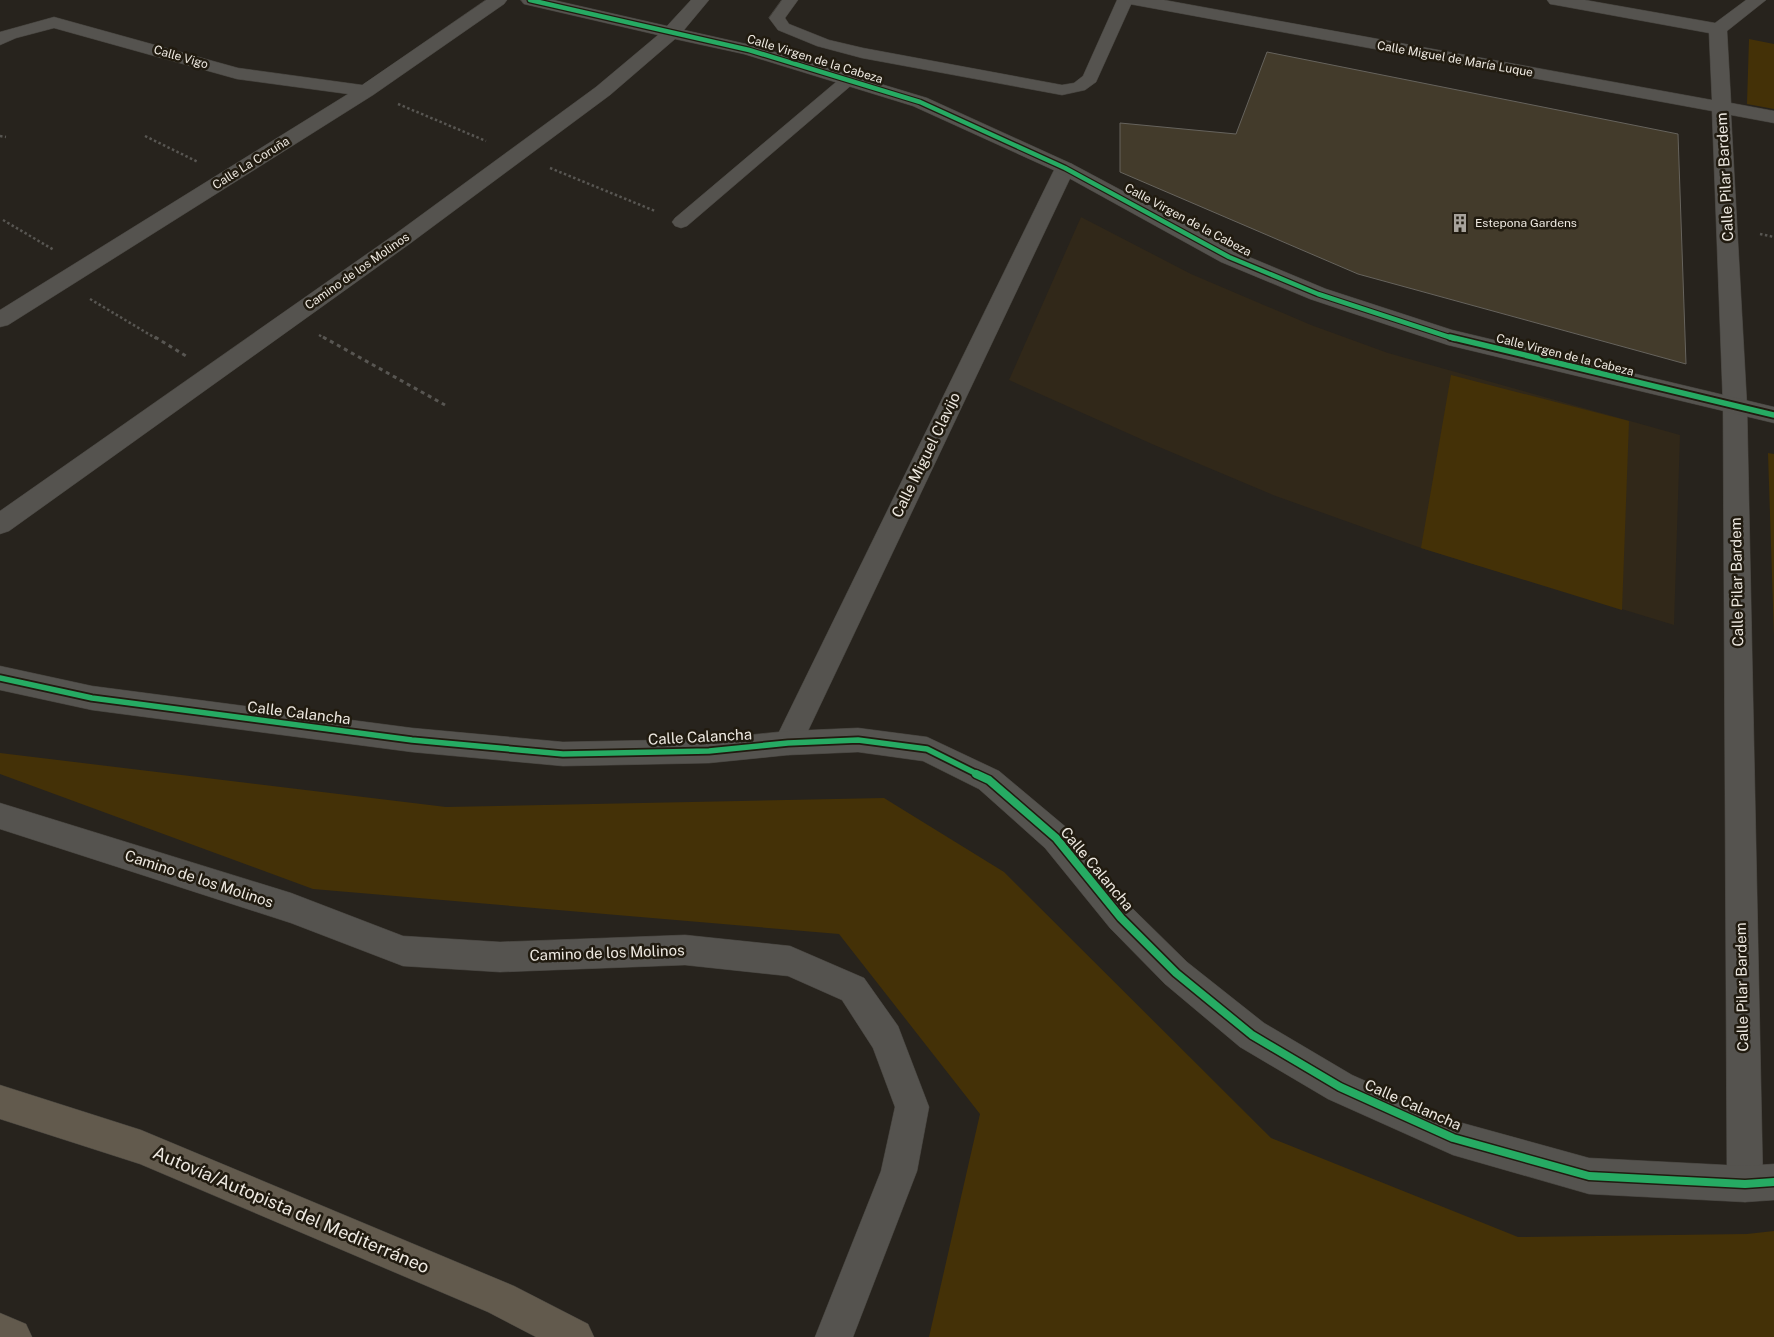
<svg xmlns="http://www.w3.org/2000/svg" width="1774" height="1337" font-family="'Public Sans',sans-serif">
<rect width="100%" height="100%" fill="#27231d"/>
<path fill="#312819" d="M1081,217L1191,274L1311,325L1388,353L1680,435L1674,625L1421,548L1273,495L1152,444L1009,380Z"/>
<g fill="#443107">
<path d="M1749,39L1774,44V109L1747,104Z"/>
<path d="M1451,375L1629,421L1622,610L1421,548Z"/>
<path d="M1768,453L1774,454V637Z"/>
<path d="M0,753L446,807L884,798L1004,872L1271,1138L1518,1237L1747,1234L1774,1231V1337H929L980,1114L839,934L313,889L0,774Z"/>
</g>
<path fill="#433b2b" stroke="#66635d" d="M1267,52L1678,134L1686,364L1358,274L1120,172V123L1236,134Z"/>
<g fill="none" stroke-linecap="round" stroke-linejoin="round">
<g stroke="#43403b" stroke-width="1">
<g id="service">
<path d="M782,0H798L785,18L789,24L829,40L863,48L1062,85L1074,83L1083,76L1117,0H1133L1096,82L1085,90L1062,95L862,58L817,46L778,30L769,18Z"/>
<path d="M848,75L854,77L856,80L854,83L687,226L681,228L675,226L672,222L675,218L842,77Z"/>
</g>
</g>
<g stroke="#43403b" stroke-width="1">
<g id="minor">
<path d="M486,0H507L504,4L373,95L8,325L0,327V310L348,94L237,79L54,28L16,38L0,45V32L54,17L238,68L362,85Z"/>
<path d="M1126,0H1164L1712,100L1709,33L1556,5L1550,4L1547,0H1585L1715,23L1746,0H1766L1727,31L1731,103L1774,111V123L1731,115L1747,406L1763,1184L1757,1196L1745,1202L1733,1196L1727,1184L1723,406L1712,111L1135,5L1129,4Z"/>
<path d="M1065,162L1072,164L1075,168L798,752L788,755L778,752L774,743L778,734L1055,168L1058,164Z"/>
<path d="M0,803L291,893L403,936L500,942L685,935L790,946L864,978L898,1026L929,1107L917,1171L853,1337H815L881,1171L895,1107L873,1048L842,1000L788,976L685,965L500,972L403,966L291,923L0,829Z"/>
</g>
</g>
<g stroke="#43403b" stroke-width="1">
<g id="tertiary">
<path d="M521,0H553L667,26L691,0H709L684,30L755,46L927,98L1072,164L1237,252L1326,289L1452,330L1774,407V423L1448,345L1310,299L1221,262L1058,172L913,106L744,54L675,39L610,95L408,245L9,531L0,534V511L394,235L596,87L658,35L524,4Z"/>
<path d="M0,666L92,686L412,728L563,742L709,739L788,731L858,728L927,737L999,771L1067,828L1132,908L1187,962L1264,1023L1352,1075L1455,1121L1589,1158L1745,1166L1774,1164V1200L1745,1202L1589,1194L1453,1155L1328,1099L1240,1047L1165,984L1110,928L1045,848L979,789L923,761L858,752L788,755L709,763L563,766L412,752L92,710L0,690Z"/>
</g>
</g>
<g stroke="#43403b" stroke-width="1">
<g id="motorway">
<path d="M0,1085L141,1130L514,1286L588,1324L594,1337H536L488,1312L140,1164L0,1119Z"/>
<path d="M0,1313L26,1324L32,1337H0Z"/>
</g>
</g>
<g stroke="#585652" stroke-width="2.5" stroke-dasharray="2.5 2.5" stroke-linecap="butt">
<path d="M398,104L486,141"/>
<path d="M0,136L6,137"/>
<path d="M145,136L198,162"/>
<path d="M550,168L655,211"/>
<path d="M3,220L54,250"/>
<path d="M1760,234L1774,237"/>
<path d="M90,299L157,339"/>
<path d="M319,335L326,339"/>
</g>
<g stroke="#585652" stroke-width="3" stroke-dasharray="4 4" stroke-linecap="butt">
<path d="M155,337L186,356"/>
<path d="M323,337L445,405"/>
</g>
<use href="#service" fill="#55534f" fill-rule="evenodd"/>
<use href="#minor" fill="#55534f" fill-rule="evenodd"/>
<use href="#tertiary" fill="#55534f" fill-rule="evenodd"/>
<use href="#motorway" fill="#625a4d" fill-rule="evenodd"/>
<g stroke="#211b10" stroke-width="7">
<path id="cycleway-far2" d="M530,0L749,50L920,102L1065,168L1229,257L1318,294L1455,339"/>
</g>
<g stroke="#211b10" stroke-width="9">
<g id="cycleway-far1">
<path d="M1450,337L1774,415"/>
<path d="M0,678L92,698L412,740L563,754L709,751L788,743L858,740L927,749L979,775"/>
</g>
</g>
<g stroke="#211b10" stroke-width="11">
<path id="cycleway" d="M976,774L989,780L1056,838L1121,918L1176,973L1252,1035L1340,1087L1453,1138L1589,1176L1745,1184L1774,1182"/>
</g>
<use href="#cycleway-far2" stroke="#26ab63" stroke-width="4.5"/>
<use href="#cycleway-far1" stroke="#26ab63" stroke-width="5.5"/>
<use href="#cycleway" stroke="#26ab63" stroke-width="8"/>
</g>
<defs>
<g id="building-bare" transform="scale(1.5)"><path d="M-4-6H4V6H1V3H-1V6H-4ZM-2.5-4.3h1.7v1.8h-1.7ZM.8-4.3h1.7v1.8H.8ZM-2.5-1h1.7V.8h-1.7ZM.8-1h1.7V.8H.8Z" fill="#a8a39c" stroke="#211b10" stroke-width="2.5" paint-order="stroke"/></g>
</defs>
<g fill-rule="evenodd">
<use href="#building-bare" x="1460" y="223"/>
</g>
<g text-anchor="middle" stroke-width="5" stroke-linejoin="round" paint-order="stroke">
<g font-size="12" fill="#ede8e0" stroke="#211b10">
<text transform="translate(181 57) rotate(16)" y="4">Calle Vigo</text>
<text transform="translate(815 59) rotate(17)" y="4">Calle Virgen de la Cabeza</text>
<text transform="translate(1455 59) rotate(10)" y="4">Calle Miguel de María Luque</text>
<text transform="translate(251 163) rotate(-32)" y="4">Calle La Coruña</text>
<text transform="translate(1188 220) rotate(28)" y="4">Calle Virgen de la Cabeza</text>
<text transform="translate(357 271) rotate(-35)" y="4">Camino de los Molinos</text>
<text transform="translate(1565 355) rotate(14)" y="4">Calle Virgen de la Cabeza</text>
</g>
<g font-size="12" fill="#ede8e0" stroke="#211b10" text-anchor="start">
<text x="1475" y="227">Estepona Gardens</text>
</g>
<g font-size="15" fill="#ede8e0" stroke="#211b10">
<text transform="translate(1725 177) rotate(-93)" y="5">Calle Pilar Bardem</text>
<text transform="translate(926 455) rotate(-64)" y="5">Calle Miguel Clavijo</text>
<text transform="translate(1737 582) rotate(-91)" y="5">Calle Pilar Bardem</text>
<text transform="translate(299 713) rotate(7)" y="5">Calle Calancha</text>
<text transform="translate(700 737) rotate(-3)" y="5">Calle Calancha</text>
<text transform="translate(1097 869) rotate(50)" y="5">Calle Calancha</text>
<text transform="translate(199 879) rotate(18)" y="5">Camino de los Molinos</text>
<text transform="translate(607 953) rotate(-2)" y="5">Camino de los Molinos</text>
<text transform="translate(1742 987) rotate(-91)" y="5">Calle Pilar Bardem</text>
<text transform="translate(1413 1105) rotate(24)" y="5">Calle Calancha</text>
</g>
<g font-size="18" fill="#ede8e0" stroke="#211b10">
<text transform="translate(291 1210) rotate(23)" y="6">Autovía/Autopista del Mediterráneo</text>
</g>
</g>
</svg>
